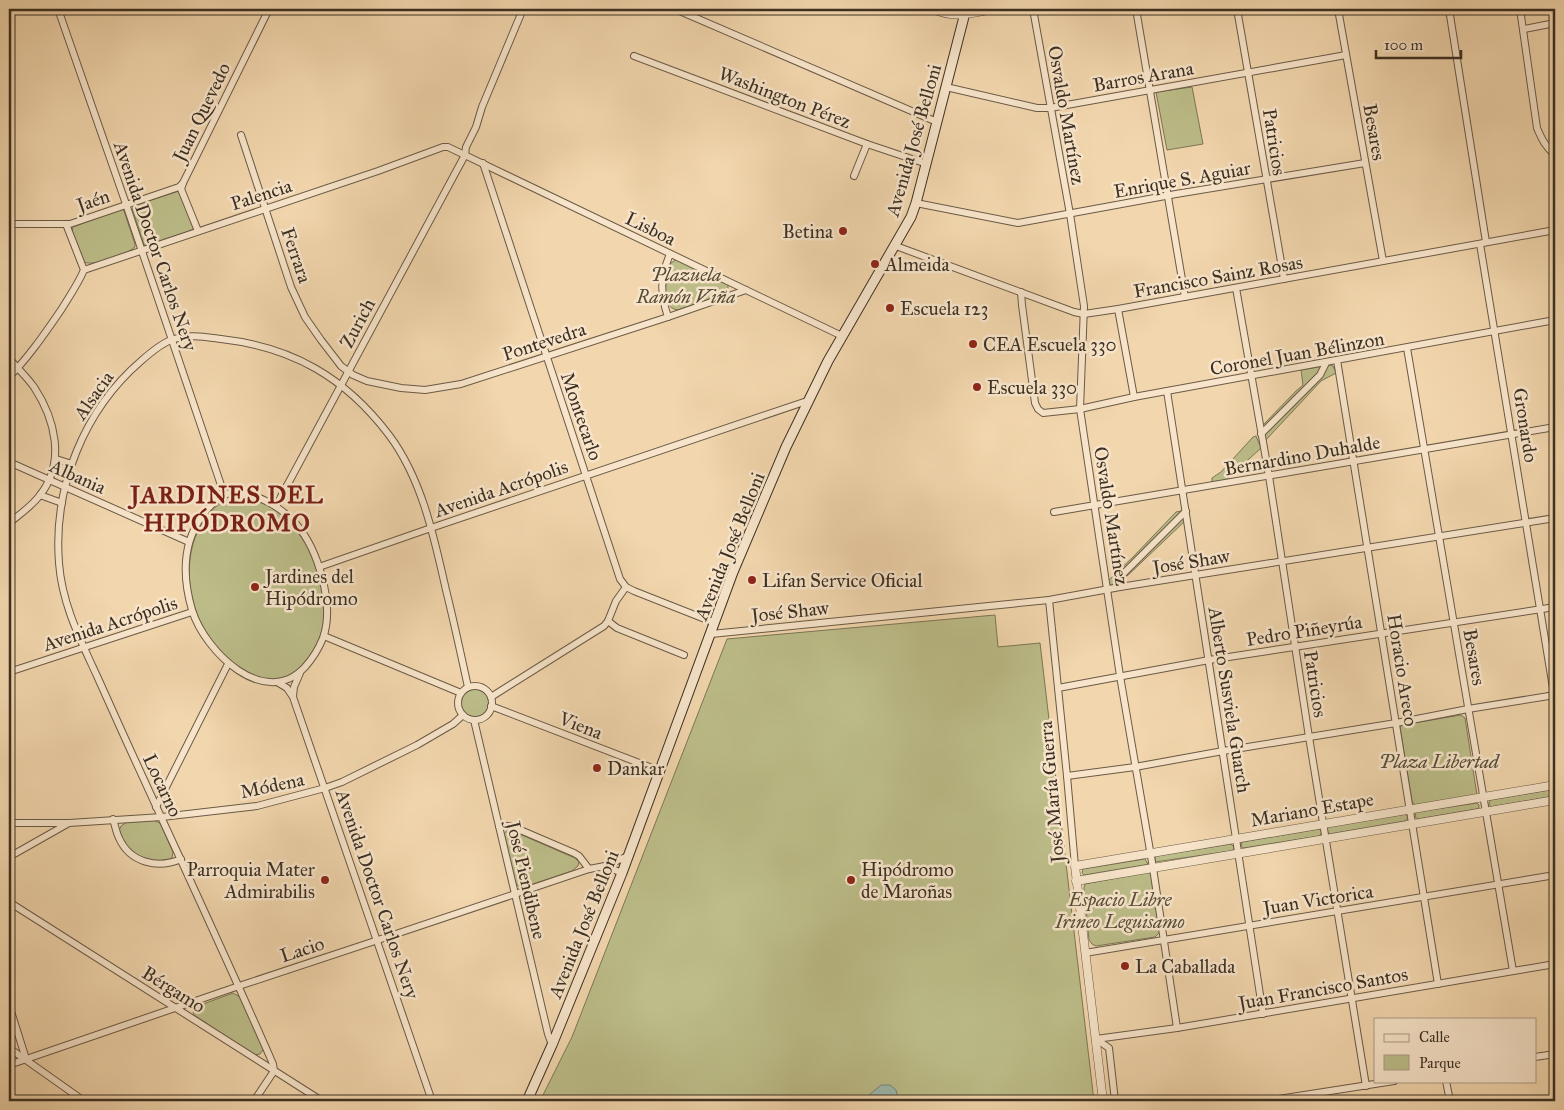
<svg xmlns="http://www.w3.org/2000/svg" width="1564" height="1110" font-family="'IM FELL Great Primer',serif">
<rect width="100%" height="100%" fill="#f2d6ad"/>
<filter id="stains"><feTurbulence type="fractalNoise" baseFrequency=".004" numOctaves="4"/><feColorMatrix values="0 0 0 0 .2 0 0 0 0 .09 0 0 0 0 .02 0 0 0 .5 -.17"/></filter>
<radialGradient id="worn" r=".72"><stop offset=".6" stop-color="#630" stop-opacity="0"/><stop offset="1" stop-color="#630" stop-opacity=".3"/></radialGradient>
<g fill="#bcbd89" stroke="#7c7656">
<path d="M1192,87L1203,144L1167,150L1156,92Z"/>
<path d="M179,191L194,228L190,231L147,245H144L132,208L136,205Z"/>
<path d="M122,209L124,211L135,244V247C127,254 94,267 84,262L72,232L73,227Z"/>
<path d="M677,259L728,284V291L724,294L678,310C658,308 667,275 671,263Z"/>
<path d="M1330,365L1333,366L1336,373L1321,381L1264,442L1261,427L1296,391L1303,385L1301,370Z"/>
<path d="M1256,436L1261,448L1226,480L1212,482V478L1221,472L1253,437Z"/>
<path d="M235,499C251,499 265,502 278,512C314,539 337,602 317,644C314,650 312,656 307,661C303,665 297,673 291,676C277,683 260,680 247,672C242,669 236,667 231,663C193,630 176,570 201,525C209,511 219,501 235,499Z"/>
<path d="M1181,511L1185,521L1124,579L1125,585C1118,585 1111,588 1108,581L1133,557L1176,512Z"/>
<path d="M995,615L998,647L1040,643L1094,1101H540L572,1037L727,639Z"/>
<circle cx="475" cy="703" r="14"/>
<path d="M1461,715L1465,718L1477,795L1415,805L1412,801L1400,727L1402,725Z"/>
<path d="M1555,789V796L1491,807L1489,804L1490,800Z"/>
<path d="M1477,803L1479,805V808L1476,809L1418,819L1415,817L1416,812Z"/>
<path d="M1405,814L1408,817L1407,819L1405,821L1329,834L1327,831L1328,827Z"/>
<path d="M153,820L160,823L173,852L172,858C159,865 138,859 129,848C124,844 121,837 119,831L121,826L127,822Z"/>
<path d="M508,829L575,858L579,862L578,866L572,871L524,887H519L515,882L504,834Z"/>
<path d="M1319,829L1322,831L1321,834L1319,836L1243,848L1241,846L1242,842Z"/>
<path d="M1231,844L1234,847V849L1231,851L1155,862V856Z"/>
<path d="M1145,859L1148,864L1144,865L1084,875L1082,873L1083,869Z"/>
<path d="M1148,872L1152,875L1160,932L1155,937L1096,946L1092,944L1089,940L1084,888L1085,884Z"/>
<path d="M233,993L240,997L263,1044V1050L260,1054L254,1055L194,1015L193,1012L195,1007Z"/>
</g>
<path fill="#9cb9af" stroke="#768277" d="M881,1085H890L896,1090L898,1098L896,1101H862Z"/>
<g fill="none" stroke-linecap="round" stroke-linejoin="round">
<g stroke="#6a5a46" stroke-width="8">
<g id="minor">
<path d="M58,9L126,204L224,494"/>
<path d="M675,9L937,122"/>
<path d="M1033,9L1070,214L1084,306L1080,409L1120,676L1153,868L1177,1028"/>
<path d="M1136,9L1185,297"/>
<path d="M1237,9L1284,279"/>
<path d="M1338,9L1383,261"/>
<path d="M1449,9L1486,242"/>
<path d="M1520,9L1537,128C1542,140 1546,147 1555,155"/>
<path d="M1524,29L1555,23"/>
<path d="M634,56L867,144L927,164"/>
<path d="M946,87L1037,108H1050L1346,55"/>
<path d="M241,135L291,287L305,317L321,340L341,366L353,375L367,381L401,388L425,390L461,384L668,317L746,290"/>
<path d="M483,163L620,579L626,587L634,591L715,623"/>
<path d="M854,176L867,144"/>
<path d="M916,203L1018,223L1176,194L1365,163"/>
<path d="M9,224H70L179,187L183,183"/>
<path d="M198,231L181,189L183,183L269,9"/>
<path d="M1480,244L1555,700"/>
<path d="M896,246L1074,312L1084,314L1118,309L1555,230"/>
<path d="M84,270L378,171L443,147H448L842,336"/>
<path d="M1236,288L1269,476L1309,737L1366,1086"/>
<path d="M1021,292L1022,305L1035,403L1038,409L1043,413L1080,409L1134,397L1555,320"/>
<path d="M1118,309L1134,397"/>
<path d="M668,317C660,293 660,278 670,254"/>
<path d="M1407,348L1513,971"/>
<path d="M9,358C17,368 27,377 34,387C55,419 66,462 40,495C32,506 19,515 9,523"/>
<path d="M1337,360L1438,984"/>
<path d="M9,377C29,357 45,333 61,310C69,297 78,284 84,270L66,224"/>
<path d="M1167,391L1263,1014"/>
<path d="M1261,434L1320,375L1326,363"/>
<path d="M56,459L72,464"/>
<path d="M9,462L189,542"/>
<path d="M234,492C258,494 280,506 296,524C318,549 335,605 323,638C319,648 313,658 305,667C265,710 205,652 192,610C183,579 182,544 202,516C210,505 220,494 234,492Z"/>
<path d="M40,495L62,503"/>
<path d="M276,506L465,155L466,147L476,127L482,107L523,9"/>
<path d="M1054,512L1555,427"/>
<path d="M319,567L431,528L807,401"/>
<path d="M1120,587L1119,580L1121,576L1186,511"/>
<path d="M1049,600L1067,776L1075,866"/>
<path d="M608,621L617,628L684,655"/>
<path d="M711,634L1049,600L1120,587L1555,518"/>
<path d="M324,636L461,693"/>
<path d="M9,672L192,612"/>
<path d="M277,682L287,688L293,697L432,1101"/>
<circle cx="475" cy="703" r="17"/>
<path d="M1058,688L1209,660L1555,607"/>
<path d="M293,696L294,687L300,673"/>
<path d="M491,697L604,626L608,621L616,601L626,587"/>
<path d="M491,706L660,771"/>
<path d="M474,720L548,1034L552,1045"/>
<path d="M1067,776L1135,767L1223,751L1396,723L1468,709L1555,695"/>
<path d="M156,807L228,664"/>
<path d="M113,819C115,825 116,832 119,838C130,863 158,869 181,859"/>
<path d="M9,823H68"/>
<path d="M499,826H511L574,853L579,856L589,869"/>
<path d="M9,857L69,823L162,817L257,806L325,788L342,782L417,745L453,724L463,715"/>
<path d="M605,866L622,873"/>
<path d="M9,902L322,1101"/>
<path d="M1085,953L1555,875"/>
<path d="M9,1005L26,1059"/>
<path d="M1096,1039L1177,1028L1555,964"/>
<path d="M1096,1039L1109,1048L1115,1101"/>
<path d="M9,1048L84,1101"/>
<path d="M1535,1057L1555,1054"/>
<path d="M9,1065L239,986L378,940L515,894L589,869L605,866L628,856"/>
<path d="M1446,1081L1450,1101"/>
<path d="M254,1101L274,1071L273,1064C225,954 174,846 124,736C115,716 106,696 97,676C80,639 62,604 59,563C53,487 84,410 141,361C150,353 163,342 174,339C189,334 205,337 221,339C292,347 345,377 389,435C422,479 434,537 446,590C454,622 461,655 468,687"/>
<path d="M1266,1101L1394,1081"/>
</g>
</g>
<g stroke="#6a5a46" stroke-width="9">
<g id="tertiary">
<path d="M933,9C956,19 971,13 994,9"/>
<path d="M1076,881L1555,800"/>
<path d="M1103,1101L1075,866L1555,785"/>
</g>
</g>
<g stroke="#3c3023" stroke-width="11">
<path id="secondary" d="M527,1101L552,1045L622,873L733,572L786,447L828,361L911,217L916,203L966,9"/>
</g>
<use href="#minor" stroke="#f7e4ca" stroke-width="6"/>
<use href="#tertiary" stroke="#f7e4ca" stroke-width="8"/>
<use href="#secondary" stroke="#f7e4ca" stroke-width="9"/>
</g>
<g fill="#8f2418" stroke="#f7e4ca" stroke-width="2">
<circle cx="843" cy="231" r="5"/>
<circle cx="875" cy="264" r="5"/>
<circle cx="890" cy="308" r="5"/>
<circle cx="973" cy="344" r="5"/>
<circle cx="977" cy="387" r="5"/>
<circle cx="752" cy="580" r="5"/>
<circle cx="255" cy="587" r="5"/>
<circle cx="597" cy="768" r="5"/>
<circle cx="325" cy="880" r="5"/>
<circle cx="851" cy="880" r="5"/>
<circle cx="1125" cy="966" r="5"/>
</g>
<g text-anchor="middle" stroke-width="5" stroke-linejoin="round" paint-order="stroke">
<g font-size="19" fill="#3c3023" stroke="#f7e4ca">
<text transform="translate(1143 76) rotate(-10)" y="7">Barros Arana</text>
<text transform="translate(785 97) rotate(21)" y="7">Washington Pérez</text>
<text transform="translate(201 112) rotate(-64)" y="7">Juan Quevedo</text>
<text transform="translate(1067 115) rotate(80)" y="7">Osvaldo Martínez</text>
<text transform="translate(1375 132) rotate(80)" y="7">Besares</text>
<text transform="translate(913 140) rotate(-74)" y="7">Avenida José Belloni</text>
<text transform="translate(1275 142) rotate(81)" y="7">Patricios</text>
<text transform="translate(1182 179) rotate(-10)" y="7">Enrique S. Aguiar</text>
<text transform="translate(261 194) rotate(-18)" y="7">Palencia</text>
<text transform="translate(93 200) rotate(-19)" y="7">Jaén</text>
<text transform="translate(651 228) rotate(26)" y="7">Lisboa</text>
<text transform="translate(156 246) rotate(71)" y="7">Avenida Doctor Carlos Nery</text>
<text transform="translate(297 255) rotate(71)" y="7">Ferrara</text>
<text transform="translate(1218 276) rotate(-10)" y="7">Francisco Sainz Rosas</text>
<text transform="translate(357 323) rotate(-62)" y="7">Zurich</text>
<text transform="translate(544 341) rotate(-18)" y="7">Pontevedra</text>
<text transform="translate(1297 353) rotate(-10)" y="7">Coronel Juan Bélinzon</text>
<text transform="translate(93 395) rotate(-55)" y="7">Alsacia</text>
<text transform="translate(582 416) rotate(71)" y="7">Montecarlo</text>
<text transform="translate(1526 425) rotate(81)" y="7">Gronardo</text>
<text transform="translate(1302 455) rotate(-10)" y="7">Bernardino Duhalde</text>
<text transform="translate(78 476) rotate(24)" y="7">Albania</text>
<text transform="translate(501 488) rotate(-19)" y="7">Avenida Acrópolis</text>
<text transform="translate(1112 516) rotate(81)" y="7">Osvaldo Martínez</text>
<text transform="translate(729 546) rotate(-68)" y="7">Avenida José Belloni</text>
<text transform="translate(1191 561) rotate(-9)" y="7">José Shaw</text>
<text transform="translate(790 611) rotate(-6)" y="7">José Shaw</text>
<text transform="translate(110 623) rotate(-18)" y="7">Avenida Acrópolis</text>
<text transform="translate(1304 630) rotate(-9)" y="7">Pedro Piñeyrúa</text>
<text transform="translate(1475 657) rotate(80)" y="7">Besares</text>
<text transform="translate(1403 670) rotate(81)" y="7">Horacio Areco</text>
<text transform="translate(1316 684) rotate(81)" y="7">Patricios</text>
<text transform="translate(1230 700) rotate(81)" y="7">Alberto Susviela Guarch</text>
<text transform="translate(581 725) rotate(21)" y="7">Viena</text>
<text transform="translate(163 785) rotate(65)" y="7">Locarno</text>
<text transform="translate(272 785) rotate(-12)" y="7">Módena</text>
<text transform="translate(1051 792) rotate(-95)" y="7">José María Guerra</text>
<text transform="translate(1312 809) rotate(-10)" y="7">Mariano Estape</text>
<text transform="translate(527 880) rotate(77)" y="7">José Piendibene</text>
<text transform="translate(378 894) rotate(71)" y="7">Avenida Doctor Carlos Nery</text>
<text transform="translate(1318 899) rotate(-9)" y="7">Juan Victorica</text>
<text transform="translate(583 924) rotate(-68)" y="7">Avenida José Belloni</text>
<text transform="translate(302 949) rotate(-18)" y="7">Lacio</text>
<text transform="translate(1323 988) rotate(-10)" y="7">Juan Francisco Santos</text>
<text transform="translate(174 989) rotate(32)" y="7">Bérgamo</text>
</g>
<g font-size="19" fill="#3c3023" stroke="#f7e4ca" text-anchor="start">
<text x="833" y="238" text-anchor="end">Betina</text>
<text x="885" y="271">Almeida</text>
<text x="900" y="315">Escuela 123</text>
<text x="983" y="351">CEA Escuela 330</text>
<text x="987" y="394">Escuela 330</text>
<text x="265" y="583">Jardines del<tspan x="265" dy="22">Hipódromo</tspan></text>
<text x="762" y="587">Lifan Service Oficial</text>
<text x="607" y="775">Dankar</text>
<text x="315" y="876" text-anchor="end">Parroquia Mater<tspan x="315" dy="22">Admirabilis</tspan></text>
<text x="861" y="876">Hipódromo<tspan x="861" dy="22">de Maroñas</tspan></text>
<text x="1135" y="973">La Caballada</text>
</g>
<g font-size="19" font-style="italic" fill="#564c37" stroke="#f7e4ca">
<text x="686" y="281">Plazuela<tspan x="686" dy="22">Ramón Viña</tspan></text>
<text x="1439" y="768">Plaza Libertad</text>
<text x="1120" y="906">Espacio Libre<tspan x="1120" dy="22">Irineo Leguisamo</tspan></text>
</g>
<g font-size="24" font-weight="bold" letter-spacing="1" fill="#7a1f14" stroke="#f7e4ca">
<text x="227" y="503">JARDINES DEL<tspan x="227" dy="28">HIPÓDROMO</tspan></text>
</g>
</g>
<rect width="1564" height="1110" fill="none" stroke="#f2d6ad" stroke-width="30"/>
<rect x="10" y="10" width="1544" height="1090" fill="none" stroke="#3c3023" stroke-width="2.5"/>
<rect x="15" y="15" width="1534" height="1080" fill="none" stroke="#3c3023"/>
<rect x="1374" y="1018" width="162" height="65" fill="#f7e4ca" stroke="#ac9c87"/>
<rect x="1384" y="1034" width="25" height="8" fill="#f7e4ca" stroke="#ac9c87"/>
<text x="1419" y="1042" font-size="15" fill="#3c3023">Calle</text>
<rect x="1384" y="1055" width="25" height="15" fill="#bcbd89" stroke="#ac9c87"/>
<text x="1419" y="1068" font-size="15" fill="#3c3023">Parque</text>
<path d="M1376 50v8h85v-8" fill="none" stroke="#3c3023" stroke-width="2.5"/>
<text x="1384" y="50" font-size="15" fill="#3c3023" stroke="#f7e4ca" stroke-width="4" paint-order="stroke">100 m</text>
<rect width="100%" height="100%" filter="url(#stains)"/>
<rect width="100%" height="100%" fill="url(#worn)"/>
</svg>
